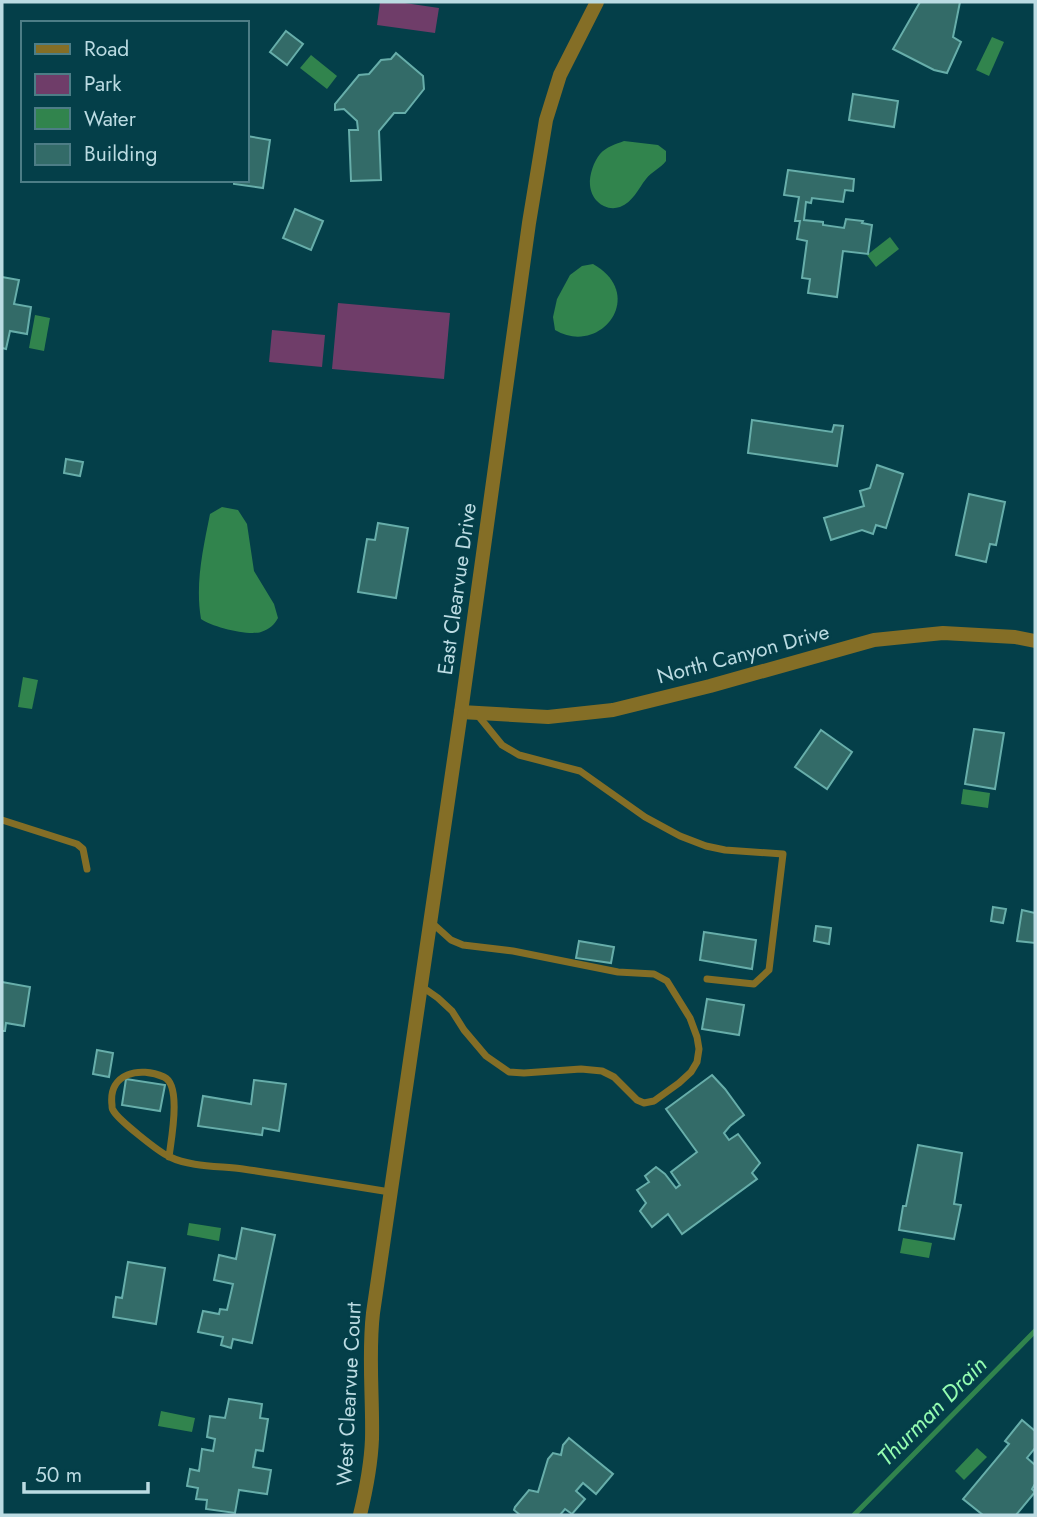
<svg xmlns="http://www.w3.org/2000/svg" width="1037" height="1517" font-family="Jost,sans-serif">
<rect width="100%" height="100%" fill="#043f49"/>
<g fill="#6f3d69">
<path d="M380,2H398L439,8L435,33L377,25Z"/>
<path d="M338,303L450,313L444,379L332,369Z"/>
<path d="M272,330L325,335L322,367L269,362Z"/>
</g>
<g fill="#31844d">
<path d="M992,37L1004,42L989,76L976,70Z"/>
<path d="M311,55L337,76L327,89L300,68Z"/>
<path d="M624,141L658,145L666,151V161C660,169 652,171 646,179C638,189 633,202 620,207C605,212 591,200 590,185C589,175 594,161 600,154C606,147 616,144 624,141Z"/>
<path d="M890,237L899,249L876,267L867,255Z"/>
<path d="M593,264C648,295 600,357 555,330L553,317L557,299L570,275L582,266Z"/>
<path d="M35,315L50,318L44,351L29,348Z"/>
<path d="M222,507L238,510L247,524L254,571L274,604L278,618C274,625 270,629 261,632C248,636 212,627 201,619C195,584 203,549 210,514Z"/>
<path d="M23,677L38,680L32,709L18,707Z"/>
<path d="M963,789L990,793L988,808L961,804Z"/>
<path d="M189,1223L221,1228L219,1241L187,1235Z"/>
<path d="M903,1238L932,1243L929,1258L900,1253Z"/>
<path d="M161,1411L195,1418L192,1432L158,1426Z"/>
<path d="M977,1448L987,1457L964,1480L955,1471Z"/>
</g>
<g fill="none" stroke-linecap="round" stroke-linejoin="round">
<path stroke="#31844d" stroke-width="5" d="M854,1515L1035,1331"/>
</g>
<g fill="#336b68" stroke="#67aeaa" stroke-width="2">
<path d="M920,2H960L953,37L961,42L947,73L934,70L893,49Z"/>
<path d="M286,31L303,44L287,65L270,52Z"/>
<path d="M396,53L423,76L424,89L405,113H394L379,131L381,180L351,181L349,130H358L357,121L344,109L335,110V104L359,75L369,74L381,60L391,59Z"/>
<path d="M853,94L898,101L894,127L849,120Z"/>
<path d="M247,136L270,140L263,188L234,184V180H247Z"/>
<path d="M788,170L854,179L853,191L845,190L843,202L812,198L811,203L806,202L804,220L823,222V225L844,228L846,219L863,221L862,223L872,225L868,254L843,251L837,297L808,293L810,279L802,278L807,241L797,239L800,221H795L799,197L784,195Z"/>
<path d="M295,209L323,221L311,250L283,238Z"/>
<path d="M2,277L19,280L14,304L31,307L27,334L10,331L6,349L2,348Z"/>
<path d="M752,420L832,432L834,425L843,426L837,466L748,453Z"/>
<path d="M66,459L83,462L80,476L64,473Z"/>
<path d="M877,465L903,474L886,528L876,525L873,534L862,530L831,540L824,518L864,506L860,491L870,488Z"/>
<path d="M969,494L1005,502L996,545L990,544L986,562L956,555Z"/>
<path d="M378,523L408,528L396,598L358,592L367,539L375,540Z"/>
<path d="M974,729L1004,733L995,789L965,784Z"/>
<path d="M821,730L852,752L827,789L795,767Z"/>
<path d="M993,907L1006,909L1003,923L991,921Z"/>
<path d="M1022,910L1035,913V943L1017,941Z"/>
<path d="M816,926L831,928L829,944L814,941Z"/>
<path d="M704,932L756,940L752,969L700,960Z"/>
<path d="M579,941L614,947L611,963L576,958Z"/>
<path d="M2,982L30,987L24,1026L6,1023L5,1031H2Z"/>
<path d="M707,999L744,1005L739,1035L702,1029Z"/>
<path d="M97,1050L113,1053L109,1077L93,1074Z"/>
<path d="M712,1075L725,1089L744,1115L730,1126L724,1133L729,1140L738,1134L760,1163L752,1173L757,1179L682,1234L668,1214L652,1227L640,1211L646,1203L637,1190L649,1182L645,1176L656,1167L665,1174L676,1188L680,1185L671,1172L697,1152L666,1109Z"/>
<path d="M126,1079L165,1085L160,1111L122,1105Z"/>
<path d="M254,1080L286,1084L279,1131L263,1128L262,1135L198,1126L203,1096L251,1104Z"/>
<path d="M918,1145L962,1153L954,1204L961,1205L954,1239L899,1230L903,1206H906Z"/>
<path d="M242,1228L275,1235L252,1343L233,1339L231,1348L221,1345L223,1337L198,1332L203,1311L219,1314L220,1309L227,1310L233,1284L214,1280L219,1255L236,1259Z"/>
<path d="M128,1262L165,1268L156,1324L113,1317L116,1297L122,1298Z"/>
<path d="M229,1399L262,1404L260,1418L268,1419L263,1451L256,1450L253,1467L271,1470L267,1494L239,1490L235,1513L206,1509L207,1500L196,1499L198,1488L187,1486L190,1469L199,1471L202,1449L213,1451L215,1439L207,1437L210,1416L225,1418Z"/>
<path d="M1022,1420L1035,1431V1448L1027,1458L1035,1465V1484L1032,1489L1035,1492L1016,1515H983L963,1499L1009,1444L1005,1441Z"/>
<path d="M569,1438L613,1474L596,1494L583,1483L576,1491L585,1499L572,1514L565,1509L560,1515H520L514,1510L515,1507L529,1490L538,1492L548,1459L553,1453L561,1455L563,1445Z"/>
</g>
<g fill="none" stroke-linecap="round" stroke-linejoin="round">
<g stroke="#846e26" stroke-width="7">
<path d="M476,713L502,745L519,755L580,771L645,817L680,836L706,846L725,850L783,854L769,970L754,984L707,979"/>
<path d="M2,820L77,844L83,849L87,869"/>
<path d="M421,986L438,998L452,1011L464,1030L486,1056L509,1072L524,1073L581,1069L602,1071L614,1077L637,1100L644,1103L654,1101L679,1083L691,1072L697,1062L699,1049L697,1037L690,1018L667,981L654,974L618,972L513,951L463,945L451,940L431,922"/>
<path d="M169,1157C171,1140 182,1085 164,1077C140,1066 108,1073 112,1105C112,1107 112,1109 113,1110C117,1119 160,1153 170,1157C190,1167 221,1166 243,1169C292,1176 341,1184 390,1192"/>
</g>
<g stroke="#846e26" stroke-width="14">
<path d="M461,712L548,717L613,710L710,686L874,640L943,633L1015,637L1035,641"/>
<path d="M360,1515C366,1490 371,1465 372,1439C373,1397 368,1355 373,1313L461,712L529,223L546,120L560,75L597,2"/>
</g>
</g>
<g text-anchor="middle" stroke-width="5" stroke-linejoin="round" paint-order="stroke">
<g font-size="21" fill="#bbdbe2" stroke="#043f49">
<text transform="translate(457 589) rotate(-82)" y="7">East Clearvue Drive</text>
<text transform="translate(743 654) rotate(-15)" y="7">North Canyon Drive</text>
<text transform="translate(349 1394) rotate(-87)" y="7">West Clearvue Court</text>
</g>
<g font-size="23" font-style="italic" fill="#94fcb1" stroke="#043f49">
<text transform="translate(932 1411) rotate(-45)" y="8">Thurman Drain</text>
</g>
</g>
<rect width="1037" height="1517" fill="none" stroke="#bbdbe2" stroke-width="7"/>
<rect x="21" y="21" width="228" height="161" fill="#043f49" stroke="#4d7d86" stroke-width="2"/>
<rect x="35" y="44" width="35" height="10" fill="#846e26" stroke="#4d7d86" stroke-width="2"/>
<text x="84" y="56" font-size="21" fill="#bbdbe2">Road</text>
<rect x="35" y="74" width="35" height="21" fill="#6f3d69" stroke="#4d7d86" stroke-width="2"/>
<text x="84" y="91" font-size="21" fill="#bbdbe2">Park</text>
<rect x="35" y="108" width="35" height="21" fill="#31844d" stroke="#4d7d86" stroke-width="2"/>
<text x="84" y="126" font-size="21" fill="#bbdbe2">Water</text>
<rect x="35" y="144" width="35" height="21" fill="#336b68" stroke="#4d7d86" stroke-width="2"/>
<text x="84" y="161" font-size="21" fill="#bbdbe2">Building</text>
<path d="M24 1482v10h124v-10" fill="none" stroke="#bbdbe2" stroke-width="3.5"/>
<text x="35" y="1482" font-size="21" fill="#bbdbe2" stroke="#043f49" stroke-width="5" paint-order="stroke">50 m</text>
</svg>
